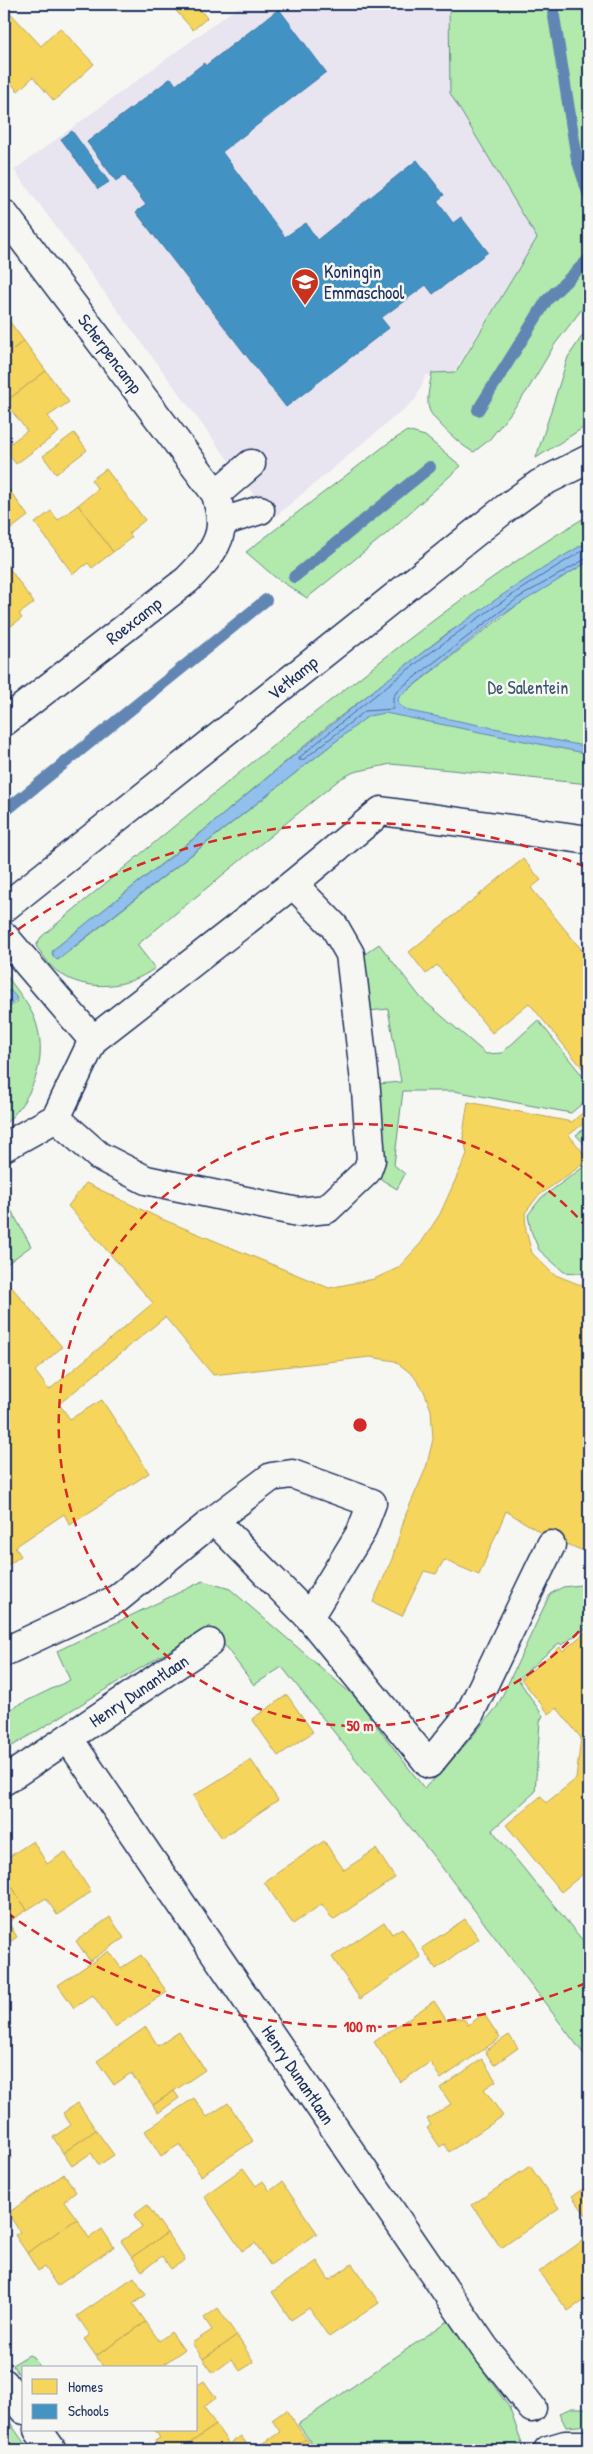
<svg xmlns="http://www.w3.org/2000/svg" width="593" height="2454" font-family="'Patrick Hand',sans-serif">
<rect width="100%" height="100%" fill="#f6f6f2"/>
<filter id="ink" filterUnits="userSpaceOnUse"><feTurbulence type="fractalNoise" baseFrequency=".02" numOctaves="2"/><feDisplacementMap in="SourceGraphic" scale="10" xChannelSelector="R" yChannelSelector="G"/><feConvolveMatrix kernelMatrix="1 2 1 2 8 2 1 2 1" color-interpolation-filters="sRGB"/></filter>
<g filter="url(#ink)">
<path fill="#e8e4f0" d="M242,4H447L454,90L537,238L451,377L426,375L416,399L272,519L14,170Z"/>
<g fill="#b2e9ac" stroke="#668c85">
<path d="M449,4H582L589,45V300L555,344L527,391L509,415L489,440L474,452C464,449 431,418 429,409C426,398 430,384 432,373L456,372L537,238L450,93Z"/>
<path d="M589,326V424L536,458L568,357Z"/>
<path d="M407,431L425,436L461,466L386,534L307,598L276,578L246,552L387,444Z"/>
<path d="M589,515V541L538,572L445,635L328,726L213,823L53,950L52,954L58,960L368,716L373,715L398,698L521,602L589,561V784L391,764L354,772L340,779L137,945L155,968C126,990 78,994 50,965C45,959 41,952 36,946L41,937C143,852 244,767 349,686C426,625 504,565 589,515Z"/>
<path d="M379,944L421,998L486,1054L502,1053L538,1020L589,1084V1098L571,1113L454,1091H403L394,1165L405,1174L397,1189L374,1175L377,1084L401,1082L388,1009L369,1011L362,956Z"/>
<path d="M4,972C13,985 28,1003 34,1017C50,1056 34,1097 4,1125V1012L17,1001L7,991L4,993Z"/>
<path d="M589,1125V1149L576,1135Z"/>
<path d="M589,1163V1274L564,1272L539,1250L531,1231L528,1215L541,1198Z"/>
<path d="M11,1210L31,1246L4,1266V1214Z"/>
<path d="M203,1581L230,1589L355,1697L424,1788L441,1773L497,1707L550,1594L563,1587L589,1584V1626L562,1645L559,1643L518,1679L543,1716L540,1721L535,1792L492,1830L589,1948V2061L434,1857L282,1667L254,1685L210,1626L4,1751V1712L70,1680L57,1651Z"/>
<path d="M448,2321L509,2407L522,2443L511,2450H316L298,2424Z"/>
<path d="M29,2355L33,2357L41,2368H24V2381L12,2365Z"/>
<path d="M572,2408H589V2425L566,2427L559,2413Z"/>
<path d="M4,2414L29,2450H15L4,2433Z"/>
</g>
<g fill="#91c0ec" stroke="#6286b3">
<path d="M589,541V561L500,616L398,698L399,705L409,711L589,747V754L385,713L368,716L57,960L53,956V950C106,907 161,866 213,823C334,723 452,619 589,541Z"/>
<path d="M10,990L17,998L4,1012V993Z"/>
</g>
<g fill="#f6d55c" stroke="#b4a35d">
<path d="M170,4H197L196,5L207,18L193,30Z"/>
<path d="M4,6L41,46L60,28L94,64L54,101L33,77L18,91L4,76Z"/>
<path d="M4,314L24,341L4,356Z"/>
<path d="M24,341L46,371L5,402L4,356Z"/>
<path d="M46,371L69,402L48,416L59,432L16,464L4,448L27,431L5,402Z"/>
<path d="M74,433L87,450L56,474L43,456Z"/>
<path d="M106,469L145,520L129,533L132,537L113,552L78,505L98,489L91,480Z"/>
<path d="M5,484L28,516L11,529L4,519Z"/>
<path d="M78,505L113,552L92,568L88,563L73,574L35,523L51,511L58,520Z"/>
<path d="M4,519L11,529L4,534Z"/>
<path d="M4,561L34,603L19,614L22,618L4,631Z"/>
<path d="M523,859L541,880L531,888L585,954L589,951V1076L529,1003L492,1033L437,965L426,974L409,952Z"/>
<path d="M468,1102L572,1122L589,1107V1119L569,1135L589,1160L538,1196L525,1213L526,1231L532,1253L553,1274L578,1284L589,1285V1553L548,1537L506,1511L479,1575L444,1560L436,1574L424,1571L402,1616L373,1602L392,1559L406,1514L426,1468L433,1439L431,1410L424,1391L413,1375L395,1361L370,1357L213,1375L165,1317L59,1404L70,1419L102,1400L149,1473L70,1525L64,1514L15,1547L21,1556L4,1568V1278L62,1347L35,1371L49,1390L153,1303L68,1206L86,1183L157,1217L329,1288L374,1279L398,1268L421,1243L440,1214L467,1154L463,1134Z"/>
<path d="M589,1629V1869L561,1892L506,1825L541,1796L546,1803L576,1779L581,1738L557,1708L549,1714L521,1679L560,1647L563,1651Z"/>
<path d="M287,1695L313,1732L278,1756L252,1719Z"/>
<path d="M251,1760L278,1800L222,1838L193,1796Z"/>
<path d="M33,1841L47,1864L65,1852L91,1892L57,1915L46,1898L27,1910L4,1875V1860Z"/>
<path d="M324,1841L344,1870L376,1849L395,1878L333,1920L322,1904L293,1924L264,1882Z"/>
<path d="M4,1875L27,1910L8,1922L17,1937L4,1946Z"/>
<path d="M110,1917L124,1938L90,1961L76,1941Z"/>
<path d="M465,1919L479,1939L436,1969L422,1948Z"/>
<path d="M384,1922L392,1934L402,1928L421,1957L360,1999L332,1957Z"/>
<path d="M109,1951L121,1968L141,1955L167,1992L115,2027L93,1995L74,2008L58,1985Z"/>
<path d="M434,2001L447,2021L451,2018L465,2020L468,2025L484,2014L500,2038L441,2079L430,2062L401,2082L374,2042Z"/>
<path d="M146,2027L158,2046L179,2032L205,2070L153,2105L131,2073L114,2085L97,2061Z"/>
<path d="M509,2035L518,2048L494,2065L485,2051Z"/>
<path d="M482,2059L496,2081L484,2089L503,2116L449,2152L444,2144L440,2147L427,2128L431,2125L427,2119L451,2104L440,2088Z"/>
<path d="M174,2091L179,2098L158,2113L153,2105Z"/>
<path d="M194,2098L207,2117L228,2103L253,2141L201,2176L180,2144L161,2156L145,2131Z"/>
<path d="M78,2103L96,2130L63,2153L53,2137L71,2125L63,2113Z"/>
<path d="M96,2130L114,2155L99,2165L91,2153L72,2166L63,2153Z"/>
<path d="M4,2145L12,2158L4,2164Z"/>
<path d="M530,2166L559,2208L501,2248L472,2205Z"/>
<path d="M243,2168L256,2186L263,2181L270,2191L282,2182L317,2233L270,2265L255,2243L242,2251L204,2196Z"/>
<path d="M64,2174L76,2192L64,2201L77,2219L27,2253L15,2235L20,2232L8,2213Z"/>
<path d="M589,2185V2213L586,2215L572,2196Z"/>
<path d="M147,2205L167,2233L132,2257L121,2241L142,2227L134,2215Z"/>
<path d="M77,2219L89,2238L102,2229L114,2247L57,2286L44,2267L38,2271L27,2253Z"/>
<path d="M167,2233L185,2260L171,2269L162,2256L142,2271L132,2257Z"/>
<path d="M589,2236V2300L587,2298L568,2311L539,2272Z"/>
<path d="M317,2261L329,2280L352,2264L379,2303L329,2337L309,2308L291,2320L272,2292Z"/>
<path d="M134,2277L146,2295L133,2304L146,2322L96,2356L84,2339L90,2335L77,2316Z"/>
<path d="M218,2308L237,2336L203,2359L192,2343L212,2330L204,2318Z"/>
<path d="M146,2322L159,2341L171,2332L184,2350L158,2368H104L96,2356Z"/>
<path d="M237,2336L254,2362L240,2371L232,2359L213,2373L203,2359Z"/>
<path d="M204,2381L216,2398L204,2407L216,2425L180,2450H161L155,2441L160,2438L155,2430H196V2386Z"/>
<path d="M286,2410L306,2439L290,2450H265L261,2445L280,2432L272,2420Z"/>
<path d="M216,2425L229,2444L241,2436L251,2450H180Z"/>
<path d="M306,2439L315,2450H290Z"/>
</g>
<g fill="#4393c3" stroke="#3775a5">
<path d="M279,9L326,72L222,152L285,237L306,223L317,240L417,160L444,195L437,201L453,223L461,217L488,252L433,294L426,285L381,318L389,328L286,407L136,212L146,205L124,175L116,181L87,142L171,78L176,85L204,63L205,66Z"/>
<path d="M72,131L109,182L98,189L61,139Z"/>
</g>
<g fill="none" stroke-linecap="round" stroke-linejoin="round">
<path stroke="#4a6997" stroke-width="1" d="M589,547C486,607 391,680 300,757L299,760H303L365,711L393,709V697L398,690L518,598L589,557"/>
<g stroke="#6286b3" stroke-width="12">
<path d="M552,4L577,159L589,196"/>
<path d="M478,410L547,300L589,259"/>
<path d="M294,577L430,467"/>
<path d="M4,812L266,600"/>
</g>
<g stroke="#1b2f5e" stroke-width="31">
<g id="minor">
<path d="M4,214L216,494C218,503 221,513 221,522C222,545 202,565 187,580L4,722"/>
<path d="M216,494L251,464"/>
<path d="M222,522L260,510"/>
<path d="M4,908L506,508L539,484L589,459"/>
<path d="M4,936L93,1040"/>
<path d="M56,1118L99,1156L146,1180L298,1212L327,1209L367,1171L371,1160L366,1090L350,954L334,926L293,884"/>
<path d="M4,1147L56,1118L93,1040L293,884L381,811L589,840"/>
<path d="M309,1617L429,1764L469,1715L551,1545"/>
<path d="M4,1652L117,1599L214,1520L271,1477L292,1474L372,1503L361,1532L309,1617L214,1520"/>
<path d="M68,1738L209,1643"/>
<path d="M4,1781L68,1738L484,2347L532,2408"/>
<path d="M4,2383L24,2410"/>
<path d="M38,2430L52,2450"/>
<path d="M548,2450L565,2445H589"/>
</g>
</g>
<use href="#minor" stroke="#f6f6f2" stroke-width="28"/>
</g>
</g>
<g fill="none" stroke="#d62828" stroke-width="2.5" stroke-dasharray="9 6">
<path d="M589 1620A301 301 0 1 1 589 1230"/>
<path d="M586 1983A602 602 0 0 1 6 1912M6 938A602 602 0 0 1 586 867"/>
</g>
<defs>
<g id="school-pin" transform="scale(1.4375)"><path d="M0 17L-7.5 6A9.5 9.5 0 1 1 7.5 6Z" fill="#c8321e" stroke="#f6f6f2"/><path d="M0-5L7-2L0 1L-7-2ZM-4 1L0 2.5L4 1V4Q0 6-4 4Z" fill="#fff"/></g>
</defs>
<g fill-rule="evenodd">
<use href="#school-pin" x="305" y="282"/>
</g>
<g text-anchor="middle" stroke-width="5" stroke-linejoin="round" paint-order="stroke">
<g font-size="18" fill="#1b2f5e" stroke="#f6f6f2" text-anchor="start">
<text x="324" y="278">Koningin<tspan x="324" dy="21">Emmaschool</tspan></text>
</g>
<g font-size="18" fill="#1b2f5e" stroke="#f6f6f2">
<text transform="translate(110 354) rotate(53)" y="6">Scherpencamp</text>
<text transform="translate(134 621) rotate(-38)" y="6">Roexcamp</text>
<text transform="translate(293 678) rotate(-39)" y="6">Vetkamp</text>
<text transform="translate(139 1691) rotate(-34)" y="6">Henry Dunantlaan</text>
<text transform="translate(298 2075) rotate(56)" y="6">Henry Dunantlaan</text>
</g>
<g font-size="18" fill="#39546e" stroke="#f6f6f2">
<text x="528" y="694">De Salentein</text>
</g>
</g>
<circle cx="360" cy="1425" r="8" fill="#d62828" stroke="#f6f6f2" stroke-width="2.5"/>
<g font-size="15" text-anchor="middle" font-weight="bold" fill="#d62828" stroke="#f6f6f2" stroke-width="5" stroke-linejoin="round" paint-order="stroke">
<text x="360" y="1731">50 m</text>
<text x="360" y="2032">100 m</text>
</g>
<rect width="593" height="2454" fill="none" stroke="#f6f6f2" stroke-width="20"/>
<rect x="10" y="10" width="573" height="2434" fill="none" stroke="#1b2f5e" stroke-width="2" filter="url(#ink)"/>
<rect x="22" y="2366" width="175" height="65" fill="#f6f6f2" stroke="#9ea6b7"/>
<rect x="32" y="2379" width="25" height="15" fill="#f6d55c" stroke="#9ea6b7"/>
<text x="68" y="2392" font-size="15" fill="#1b2f5e">Homes</text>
<rect x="32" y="2404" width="25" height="15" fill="#4393c3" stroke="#9ea6b7"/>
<text x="68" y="2416" font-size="15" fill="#1b2f5e">Schools</text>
</svg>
